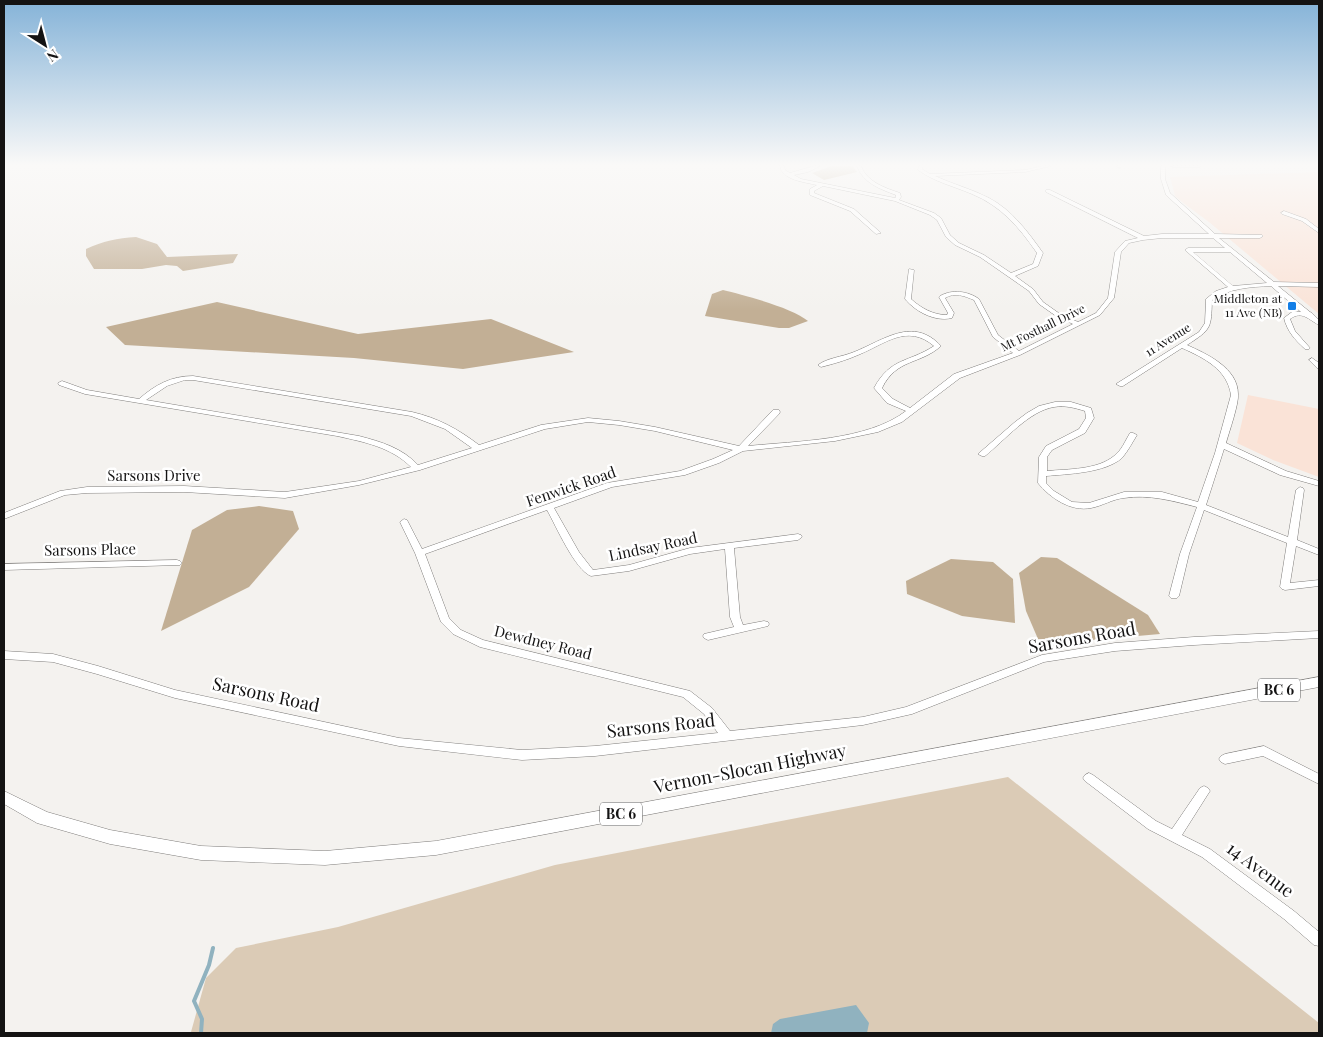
<svg xmlns="http://www.w3.org/2000/svg" width="1323" height="1037" font-family="'Playfair Display',serif">
<rect width="100%" height="100%" fill="#f4f2ef"/>
<g fill="#fae3d7">
<path d="M1319,172V314L1209,222L1182,202L1175,196L1170,177Z"/>
<path d="M1248,395L1319,409V477L1273,460L1237,443Z"/>
</g>
<path fill="#dbcbb6" d="M1008,777L1319,1023V1033H192L191,1032L206,978L236,948L338,927L555,865Z"/>
<g fill="#c2af95">
<path d="M832,166H852L857,172L824,180L812,173Z"/>
<path d="M136,237L157,244L167,257L238,254L233,263L183,271L177,266L166,265L142,269H94L86,256V249C103,241 117,238 136,237Z"/>
<path d="M723,290C744,295 793,308 808,321L789,328H779L705,316L712,294Z"/>
<path d="M217,302L358,334L491,319L574,352L463,369L354,358L125,345L106,327Z"/>
<path d="M259,506L293,511L299,529L249,587L161,631L192,530L227,510Z"/>
<path d="M1041,557L1057,558L1148,615L1160,634L1070,642L1038,639L1026,611L1019,573Z"/>
<path d="M951,559L993,562L1013,579L1015,623L962,616L907,594L906,581Z"/>
</g>
<path fill="#90b2bf" d="M856,1005L869,1023L867,1033H771L773,1024L780,1019Z"/>
<g fill="none" stroke-linecap="round" stroke-linejoin="round">
<path stroke="#90b2bf" stroke-width="4" d="M201,1033L202,1019L194,1001L209,965L213,948"/>
<g stroke="#7f7d7b" stroke-width="1">
<g id="minor">
<path d="M780,166H784L785,170L790,173L814,166H820L808,172L794,175L801,179L895,198L896,197V195C880,189 863,183 857,166H861C867,182 885,188 900,193L901,197L899,200L934,213L941,218L950,235L959,243L984,255L1011,273L1033,264L1037,253C1019,227 1001,206 972,194C953,186 935,182 918,170L919,166H923L922,169L930,174L1025,170L1043,166H1051L1025,172L935,176C952,184 972,189 989,198C1012,210 1028,232 1043,253L1038,266L1015,276L1033,289L1043,302L1060,314L1078,322L1096,313L1108,298L1115,252L1125,241L1138,238L1046,192V190H1050L1144,236L1162,234H1209L1166,195L1161,179V166H1165V179L1170,193L1215,234L1262,235L1263,236L1260,238H1219L1274,282L1319,283V287L1278,286L1310,312L1312,313L1319,320V325C1309,320 1302,310 1290,319L1295,331L1310,348L1309,349H1305C1295,340 1287,331 1284,318L1292,312H1301L1271,286C1250,287 1230,288 1212,300C1211,328 1212,329 1187,345C1207,354 1238,368 1238,394C1239,404 1229,432 1226,443L1286,471L1319,481V486L1280,475L1224,449L1206,505L1288,537L1296,490L1300,487L1303,488L1304,490L1297,540L1319,549V555L1296,546L1290,583L1319,580V586L1285,590L1282,589L1280,587L1287,543L1204,510L1189,554L1179,596L1177,598H1171L1169,596L1180,554L1197,507C1173,501 1149,494 1124,498C1113,499 1102,506 1091,508C1071,512 1050,498 1038,483L1039,457L1046,446L1079,429L1086,418L1085,411C1075,408 1065,405 1054,407C1029,411 1005,440 985,456H982L978,454L1015,422L1027,413L1039,406L1055,402H1071L1091,408L1094,418L1085,433L1052,450L1047,457V471C1068,469 1097,470 1114,456C1122,450 1125,441 1130,433H1133L1137,435C1132,443 1128,451 1122,458C1105,473 1068,474 1046,476V483L1054,491L1072,502L1089,503L1124,492H1162L1198,502L1215,453L1231,395C1227,369 1204,358 1182,348L1123,386H1120L1116,384L1199,332L1205,323L1206,299L1216,291L1228,287L1185,250L1188,248H1225L1213,238H1162L1143,240L1129,243L1121,252L1114,298L1100,315L1020,355L960,378L902,422L878,432L835,441L743,451L719,463L685,475L612,487L554,508L579,552L593,570L629,565L690,548L798,534L801,535L802,537L798,540L734,548L740,617L743,625L764,621L768,622L769,624L768,626L708,640L704,638L703,636L704,634L734,627L730,617L725,549L690,554L629,571L591,576C575,570 556,526 547,510L425,554L449,618L461,630L483,640L690,691L712,708L730,731L863,717L906,707L1042,655L1115,643L1194,637L1319,631V638L1194,645L1115,651L1044,662L912,714L863,725L595,756L522,760L399,746L175,698L97,674L53,662L4,659V651L53,654L98,666L175,690L399,738L522,750L595,746L718,733L704,714L683,697L480,647L453,634L441,622L415,553L400,522L404,519L407,520L422,549L607,483L680,471L713,459L733,450L655,431L619,425L588,422L545,429L420,470L359,485L285,498L184,492L87,493L65,495L4,519V513L60,491L87,487L184,486L285,492L359,481L411,467C391,447 364,442 337,436L85,394L59,385L58,383L62,381L87,390L139,399C155,385 171,376 193,376L412,412C438,418 458,429 479,445L541,425L588,418L619,421L655,427L739,446L773,410H779L780,412L779,414L748,446C796,441 867,441 906,411L887,403L874,388C891,357 908,363 934,346C907,323 885,344 858,355C847,360 833,364 821,367L818,365C827,358 842,357 854,352C884,340 913,316 941,346C920,365 897,358 882,388L893,399L910,408L954,374L1013,353L993,337L974,300C964,296 955,292 945,298L954,313L952,318C935,322 916,312 905,299L909,269L914,270L911,299C921,308 933,315 947,315L948,313L939,297L940,296C952,289 968,291 979,299L998,335L1019,351L1073,324L1056,316L1039,304L1029,291L980,257L955,245L946,237L937,220L930,215L895,201L823,186L814,191V193L854,209L881,233L876,234L850,211L810,195V189L817,185C804,182 782,180 780,166ZM1193,252H1230L1267,283L1233,286ZM185,380H193L411,416L445,429L472,448L418,465C402,448 382,442 359,436L146,400L167,386Z"/>
<path d="M1117,166H1121V167L1119,168Z"/>
<path d="M1171,166H1201L1199,167H1173Z"/>
<path d="M1284,211L1306,219L1319,229V233L1302,221L1282,214L1281,213Z"/>
<path d="M1312,358L1319,363V369L1317,368L1309,360Z"/>
<path d="M177,560L180,561L182,563L180,565L4,570V564Z"/>
<path d="M1264,746L1319,774V784L1263,756L1225,764L1221,762L1219,759L1221,756L1225,754Z"/>
<path d="M1089,773L1093,775L1156,821L1172,829L1200,788L1204,786L1208,788L1210,791L1208,794L1182,835L1210,849L1294,911L1319,932V946L1314,945L1284,919L1202,857L1148,829L1085,781L1083,778L1085,775Z"/>
</g>
</g>
<g stroke="#7f7d7b" stroke-width="1">
<path id="major" d="M1319,677V687L436,855L325,865L201,860L110,844L37,823L4,804V791L47,812L110,830L201,846L325,851L436,841Z"/>
</g>
<use href="#minor" fill="#fff" fill-rule="evenodd"/>
<use href="#major" fill="#fff" fill-rule="evenodd"/>
</g>
<linearGradient id="sky" x2="0" y2="1"><stop stop-color="#85b3d8"/><stop offset="0.53" stop-color="#faf9f8"/><stop offset="1" stop-color="#faf9f8" stop-opacity="0"/></linearGradient>
<rect width="1323" height="311" fill="url(#sky)"/>
<rect fill="#137ee6" stroke="#fff" stroke-width="2" x="1287" y="301" width="10" height="10" rx="2.5"/>
<g text-anchor="middle" stroke-width="5" stroke-linejoin="round" paint-order="stroke">
<g font-size="12" fill="#141313" stroke="#fff" text-anchor="end">
<text x="1282" y="303">Middleton at<tspan x="1282" dy="14">11 Ave (NB)</tspan></text>
</g>
<g font-size="12" fill="#141313" stroke="#fff">
<text transform="translate(1043 328) rotate(-26)" y="4">Mt Fosthall Drive</text>
<text transform="translate(1168 340) rotate(-32)" y="4">11 Avenue</text>
</g>
<g fill="#fff" stroke="#5a5a5a" stroke-width="1">
<rect x="1258" y="678.5" width="42" height="23" rx="4"/>
<rect x="600" y="802.5" width="42" height="23" rx="4"/>
</g>
<g font-size="14" font-weight="bold" fill="#141313">
<text x="1279" y="695">BC 6</text>
<text x="621" y="819">BC 6</text>
</g>
<g font-size="15" fill="#141313" stroke="#fff">
<text x="154" y="481">Sarsons Drive</text>
<text transform="translate(571 487) rotate(-19)" y="5">Fenwick Road</text>
<text transform="translate(653 547) rotate(-12)" y="5">Lindsay Road</text>
<text transform="translate(90 550) rotate(-1)" y="5">Sarsons Place</text>
<text transform="translate(543 643) rotate(14)" y="5">Dewdney Road</text>
</g>
<g font-size="18" fill="#141313" stroke="#fff">
<text transform="translate(1082 638) rotate(-10)" y="6">Sarsons Road</text>
<text transform="translate(266 695) rotate(12)" y="6">Sarsons Road</text>
<text transform="translate(661 726) rotate(-6)" y="6">Sarsons Road</text>
<text transform="translate(750 769) rotate(-11)" y="6">Vernon-Slocan Highway</text>
<text transform="translate(1260 870) rotate(37)" y="6">14 Avenue</text>
</g>
</g>
<rect width="1323" height="1037" fill="none" stroke="#141313" stroke-width="10"/>
<g transform="translate(45 45) rotate(144)" stroke="#ffffff" stroke-width="4" paint-order="stroke">
<path d="M0-4L9 19L0 12L-9 19Z" fill="#141313"/>
<text y="-8" font-size="14" font-weight="bold" text-anchor="middle" fill="#141313">N</text>
</g>
</svg>
